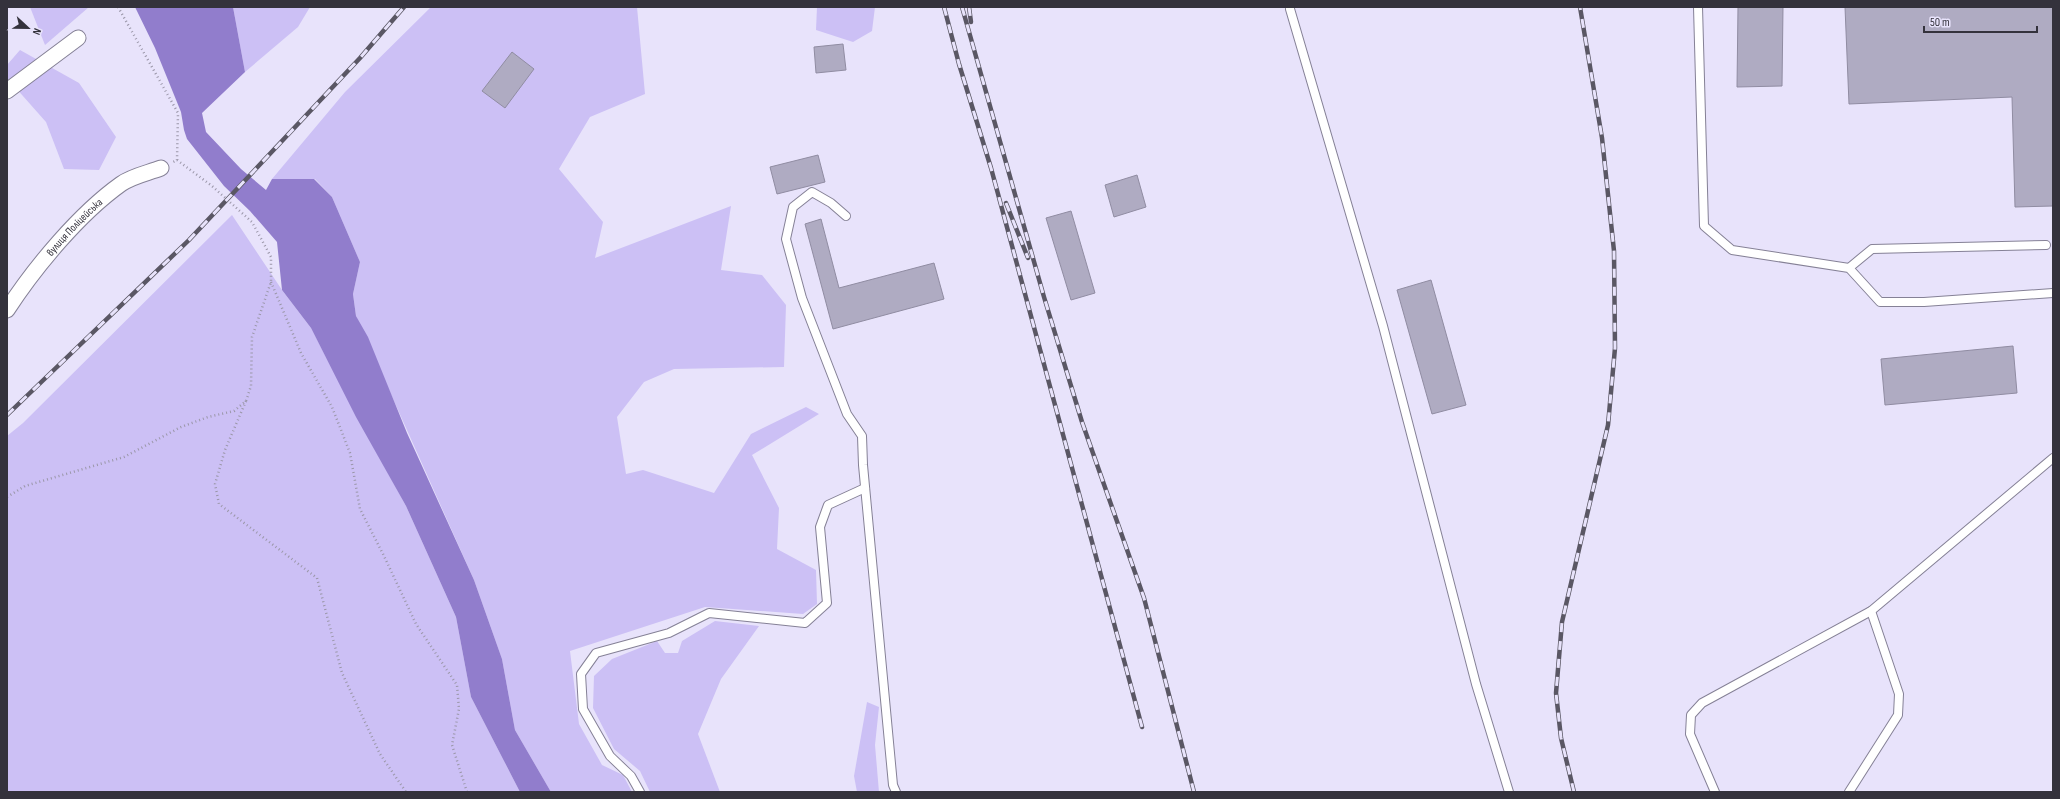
<svg xmlns="http://www.w3.org/2000/svg" width="2060" height="799" font-family="'Sofia Sans Condensed',sans-serif">
<rect width="100%" height="100%" fill="#e8e3fb"/>
<g fill="#ccc0f5">
<path d="M30,7H89L45,45Z"/>
<path d="M233,7H310L298,27L245,72Z"/>
<path d="M431,7H637L645,94L590,117L559,169L603,222L595,258L731,206L721,270L762,275L786,305L784,367L674,369L644,382L617,417L626,474L643,470L714,493L751,434L806,407L819,414L752,455L779,508L777,549L816,570L817,604L803,614L705,607L570,651L579,724L602,765L623,775L632,792H551L515,730L502,659L474,580L356,316L353,294L360,262L332,197L315,179H272L345,92Z"/>
<path d="M817,7H875L872,31L853,42L816,30Z"/>
<path d="M20,50L79,83L116,137L99,170L64,169L46,122L7,78V65Z"/>
<path d="M232,215L282,290L311,328L355,413L406,506L456,617L471,697L520,792H7V436L23,423Z"/>
<path d="M715,621L759,626L721,679L698,734L720,792H650L640,771L614,749L593,708L594,676L612,659L657,641L665,653H678L682,641Z"/>
<path d="M867,702L879,707L875,745L879,792H857L854,776Z"/>
</g>
<path fill="#917dcc" d="M135,7H233L245,72L202,113L206,132L241,169L266,190L272,179H314L332,197L360,262L353,294L356,316L368,337L407,433L474,580L502,659L515,730L551,792H520L471,697L456,617L406,506L356,417L311,328L282,290L277,242L250,211L224,186L187,139L184,130L181,112L155,48Z"/>
<g fill="#afabc2" stroke="#908ca2">
<path d="M1738,7H1783L1782,86L1737,87Z"/>
<path d="M1845,7H2053V206L2015,207L2012,97L1849,104Z"/>
<path d="M843,44L846,70L816,73L814,47Z"/>
<path d="M512,52L534,69L505,108L482,91Z"/>
<path d="M818,155L825,182L777,194L770,167Z"/>
<path d="M1137,175L1146,207L1114,217L1105,185Z"/>
<path d="M1071,211L1095,293L1071,300L1046,218Z"/>
<path d="M821,219L839,288L934,263L944,299L833,329L805,224Z"/>
<path d="M1431,280L1466,405L1432,414L1397,290Z"/>
<path d="M2013,346L2017,393L1885,405L1881,359Z"/>
</g>
<g fill="none" stroke-linecap="round" stroke-linejoin="round">
<g stroke="#858196" stroke-width="10">
<g id="lane">
<path d="M1698,7L1704,226L1732,250L1849,268L1880,302H1924L2053,293"/>
<path d="M1290,9L1383,326L1476,684L1509,792"/>
<path d="M846,216L831,203L812,192L793,207L786,239L802,298L847,414L862,436L863,465L893,785L896,792"/>
<path d="M1849,268L1872,249L2046,245"/>
<path d="M640,792L631,776L610,756L583,709L581,674L596,653L669,633L709,613L805,623L827,603L820,527L828,505L865,488"/>
<path d="M1715,792L1690,734L1691,715L1702,703L1871,611L2053,458"/>
<path d="M1849,792L1898,715L1899,694L1871,611"/>
</g>
</g>
<g stroke="#858196" stroke-width="17">
<g id="street">
<path d="M7,91L78,38"/>
<path id="s1" d="M7,310C35,267 79,214 121,184C132,176 148,173 161,168"/>
</g>
</g>
<g stroke="#9b97a9" stroke-width="2.5" stroke-dasharray="1 3" stroke-linecap="butt">
<path d="M118,7L178,113L177,160"/>
<path d="M271,282L301,353L332,407L350,453L360,509L384,556L416,624L457,685L459,709L452,745L467,792"/>
<path d="M246,401L225,450L215,484L219,504L317,578L342,673L380,754L406,792"/>
<path d="M7,497L25,486L124,457L181,427L208,417L234,411L246,401L251,386L252,337L271,282V257L252,222L212,186L177,160L173,162"/>
</g>
<use href="#lane" stroke="#fff" stroke-width="8"/>
<use href="#street" stroke="#fff" stroke-width="15"/>
<g stroke="#5a5764" stroke-width="4.5">
<g id="rail">
<path d="M944,7L959,64L991,168L1142,727"/>
<path d="M962,7L1044,297L1082,422L1144,598L1194,792"/>
<path d="M969,7L971,22"/>
<path d="M1006,203L1028,258"/>
<path d="M7,415L189,240L360,58L404,7"/>
<path d="M1574,792L1561,738L1556,693L1562,622L1608,425L1615,348L1614,251L1602,138L1580,7"/>
</g>
</g>
<use href="#rail" stroke="#e8e3fb" stroke-width="3" stroke-dasharray="9" stroke-linecap="butt"/>
</g>
<g text-anchor="middle" stroke-width="3.5" stroke-linejoin="round" paint-order="stroke">
<g font-size="11" fill="#34323c" stroke="#e8e3fb">
<text dy="4" stroke="none"><textPath href="#s1" startOffset="107">вулиця Поліцейська</textPath></text>
</g>
</g>
<rect width="2060" height="799" fill="none" stroke="#34323c" stroke-width="16"/>
<g transform="translate(28 28) rotate(112)" stroke="#e8e3fb" stroke-width="3" paint-order="stroke">
<path d="M0-3L7 15L0 10L-7 15Z" fill="#34323c"/>
<text y="-6" font-size="11" font-weight="bold" text-anchor="middle" fill="#34323c">N</text>
</g>
<path d="M1924 26v6h113v-6" fill="none" stroke="#34323c" stroke-width="2"/>
<text x="1930" y="26" font-size="12" fill="#34323c" stroke="#e8e3fb" stroke-width="3" paint-order="stroke">50 m</text>
</svg>
